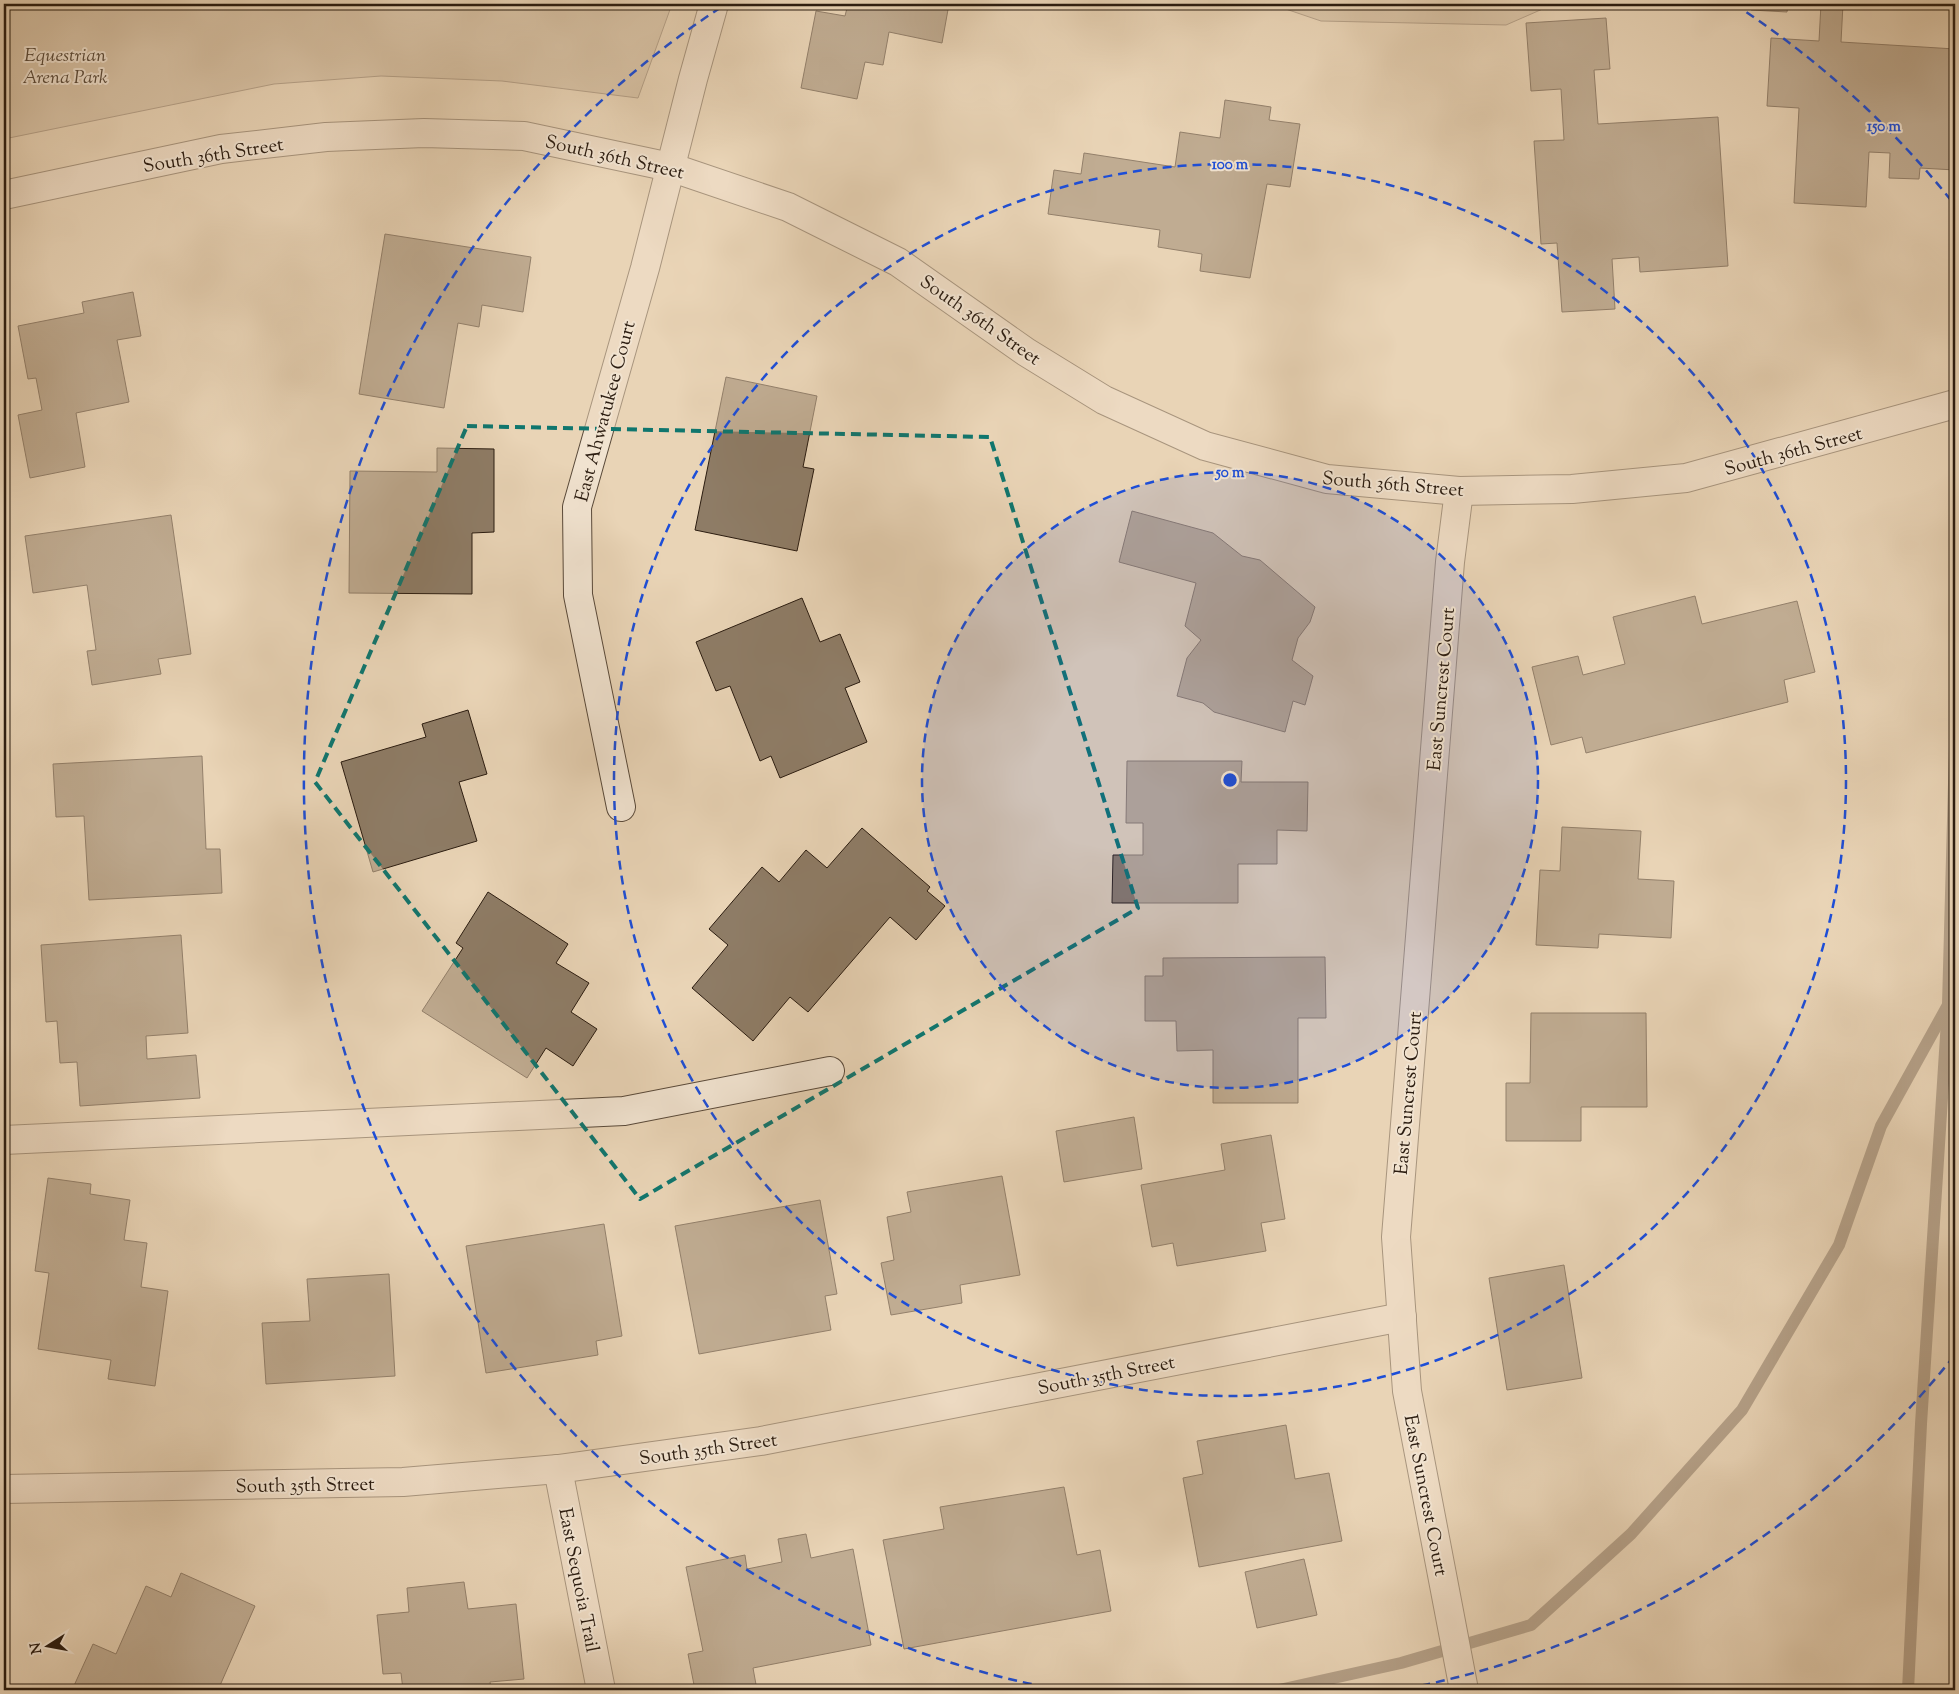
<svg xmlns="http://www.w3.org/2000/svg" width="1959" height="1694" font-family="'Sorts Mill Goudy',serif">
<rect width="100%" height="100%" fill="#e9d4b6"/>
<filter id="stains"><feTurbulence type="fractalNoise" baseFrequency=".004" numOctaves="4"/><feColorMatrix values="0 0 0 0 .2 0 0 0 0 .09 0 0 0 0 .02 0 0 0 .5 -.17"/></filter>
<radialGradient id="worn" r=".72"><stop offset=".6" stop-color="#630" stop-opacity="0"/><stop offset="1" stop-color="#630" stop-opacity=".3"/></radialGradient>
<g fill="#c9b59a" stroke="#7a6855">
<path d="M4,4H672L638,98L502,81L381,76L274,84L4,139Z"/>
<path d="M1271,4H1554L1506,25L1321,21Z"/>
</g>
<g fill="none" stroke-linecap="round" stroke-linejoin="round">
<g stroke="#766552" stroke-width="12">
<path d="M1279,1690L1401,1663L1531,1625L1631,1534L1742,1410L1839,1245L1881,1126L1948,1005"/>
<path d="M1908,1690L1921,1424L1948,1005L1955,747"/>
</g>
</g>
<g fill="#8e7c66" stroke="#2b1c10">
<path d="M848,4H949L942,43L889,32L883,65L865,62L857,99L801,88L816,11L845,16Z"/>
<path d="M1752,4H1788L1787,12L1751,10Z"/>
<path d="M1821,4H1843L1841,42L1955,49V170L1920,168L1919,179L1889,178L1890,153L1869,152L1866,207L1794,203L1799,108L1767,106L1771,38L1819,41Z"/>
<path d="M1606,18L1610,69L1594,70L1598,124L1718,117L1728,266L1640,272L1639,257L1612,259L1615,309L1562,312L1557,243L1541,244L1534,141L1564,140L1561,89L1531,91L1526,23Z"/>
<path d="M1225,100L1271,107L1269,120L1300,124L1290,187L1267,184L1250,278L1200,271L1202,254L1158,247L1160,230L1048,214L1054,170L1081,174L1084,153L1175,167L1180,132L1220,138Z"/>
<path d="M385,234L531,257L523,312L482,305L479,327L458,323L444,408L359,394Z"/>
<path d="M133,292L141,336L117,340L129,402L76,413L85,467L30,478L18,415L42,410L36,378L28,379L18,326L84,313L82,302Z"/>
<path d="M726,377L817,396L803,467L814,469L797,551L695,530Z"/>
<path d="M437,448L494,449V532L472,533V594L349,593L350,471L437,472Z"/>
<path d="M1132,511L1213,533L1242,556L1260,560L1315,607L1310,622L1298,638L1292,660L1313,676L1305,705L1293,701L1285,732L1214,712L1203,703L1177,696L1187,658L1201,640L1185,626L1196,583L1119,562Z"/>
<path d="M171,515L191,654L158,659L161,674L92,685L87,651L96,650L87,585L33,593L25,536Z"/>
<path d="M1695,596L1702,624L1797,601L1815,672L1784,680L1788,702L1586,753L1582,737L1551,745L1532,667L1578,656L1583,675L1625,664L1613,617Z"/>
<path d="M802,598L820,642L840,634L860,682L845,688L867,742L780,778L771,756L760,761L730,686L716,691L696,642Z"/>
<path d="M468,710L487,774L459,782L477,841L373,872L341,762L426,737L422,724Z"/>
<path d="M202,756L206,849H220L222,893L89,900L84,816L56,817L53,764Z"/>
<path d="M1127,761H1242L1241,782H1308L1307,831L1277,830V864H1238V903H1112L1113,855H1143V823H1126Z"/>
<path d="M1562,827L1641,831L1638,879L1674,881L1671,938L1599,934L1598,948L1536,945L1540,870L1560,871Z"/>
<path d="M862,828L930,887L927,891L945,906L916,940L890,917L808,1012L790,997L753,1041L692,988L728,945L709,929L762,867L779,882L806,850L827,868Z"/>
<path d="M488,892L568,944L556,963L589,983L571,1012L597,1029L573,1066L546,1048L527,1078L422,1011L463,948L456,943Z"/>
<path d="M181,935L188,1033L146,1036L147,1059L196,1055L200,1098L80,1106L77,1062L60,1063L57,1021L46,1022L41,945Z"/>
<path d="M1325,957L1326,1018H1298V1103H1213V1050L1177,1051L1176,1021H1145V976H1163V958Z"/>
<path d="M1531,1013H1646L1647,1107H1581V1141H1506V1083H1530Z"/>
<path d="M1134,1117L1142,1169L1064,1182L1056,1131Z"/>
<path d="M1271,1135L1285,1219L1261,1223L1266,1251L1177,1266L1173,1243L1152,1247L1141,1185L1225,1170L1221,1144Z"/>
<path d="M1002,1176L1020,1275L960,1285L962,1303L891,1315L881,1263L894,1260L887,1217L911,1212L907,1192Z"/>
<path d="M48,1178L91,1184L90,1194L130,1200L124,1240L147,1243L141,1287L168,1291L155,1386L108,1379L111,1360L38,1349L49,1273L35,1271Z"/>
<path d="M820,1200L837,1294L825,1296L831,1330L699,1354L675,1226Z"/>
<path d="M604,1224L622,1336L596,1341L598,1355L486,1373L466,1246Z"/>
<path d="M1564,1265L1582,1378L1507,1390L1489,1278Z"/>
<path d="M389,1274L395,1376L266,1384L262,1323L310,1321L307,1279Z"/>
<path d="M1286,1425L1295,1479L1329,1473L1342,1541L1199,1567L1183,1478L1203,1474L1197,1441Z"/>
<path d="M1064,1487L1077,1555L1100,1550L1111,1611L904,1649L883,1540L944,1529L940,1507Z"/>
<path d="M806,1534L811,1558L853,1549L871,1645L753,1668L757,1690H695L688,1654L703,1651L686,1567L745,1555L747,1569L782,1562L778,1539Z"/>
<path d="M1304,1559L1317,1615L1257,1628L1245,1572Z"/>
<path d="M181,1573L255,1606L218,1690H72L93,1644L116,1654L146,1586L171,1597Z"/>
<path d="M464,1582L468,1609L516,1604L524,1679L490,1682L491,1690H403L401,1673L383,1674L377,1615L409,1612L407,1588Z"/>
</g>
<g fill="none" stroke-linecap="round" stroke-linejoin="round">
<g stroke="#5a4a3a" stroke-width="30">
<g id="minor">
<path d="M4,195L221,149L326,137L424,133L524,136L670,167L788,207L898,262L1026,352L1104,400L1205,446L1327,479L1459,491L1572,489L1686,478L1955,404"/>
<path d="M1459,491L1450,562L1396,1237L1407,1391L1464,1690"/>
<path d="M621,807L578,595L577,507L645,268L693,79L714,4"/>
<path d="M4,1140L624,1111L830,1071"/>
<path d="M558,1469L601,1690"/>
<path d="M4,1489L403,1482L558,1469L761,1441L1402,1317"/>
</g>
</g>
<use href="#minor" stroke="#f1e3d0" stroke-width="28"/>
</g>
<path d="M0 0H1959V1694H0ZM467,426L990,437L1138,908L640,1199L315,782Z" fill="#e9d4b6" fill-opacity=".55" fill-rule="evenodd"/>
<path fill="none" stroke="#0f766e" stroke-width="4" stroke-dasharray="10 6" stroke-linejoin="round" d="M467,426L990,437L1138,908L640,1199L315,782Z"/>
<circle cx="1230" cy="780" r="308" fill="#1d4ed8" fill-opacity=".12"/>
<g fill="none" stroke="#1d4ed8" stroke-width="2.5" stroke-dasharray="9 6">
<circle cx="1230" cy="780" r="308"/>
<circle cx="1230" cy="780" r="616"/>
<path d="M1954 1356A925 925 0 0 1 1399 1690M1061 1690A925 925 0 0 1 726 4M1734 4A925 925 0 0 1 1954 204"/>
</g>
<g text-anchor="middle" stroke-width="4" stroke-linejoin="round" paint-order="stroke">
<g font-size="19" font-style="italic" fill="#5a4a39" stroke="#f1e3d0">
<text x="65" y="61">Equestrian<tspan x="65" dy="22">Arena Park</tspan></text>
</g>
<g font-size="19" fill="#2b1c10" stroke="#f1e3d0">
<text transform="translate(213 154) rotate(-9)" y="7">South 36th Street</text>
<text transform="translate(615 156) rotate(13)" y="7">South 36th Street</text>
<text transform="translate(981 319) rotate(35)" y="7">South 36th Street</text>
<text transform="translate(604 411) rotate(-75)" y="7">East Ahwatukee Court</text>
<text transform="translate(1793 450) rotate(-15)" y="7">South 36th Street</text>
<text transform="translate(1393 483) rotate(5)" y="7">South 36th Street</text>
<text transform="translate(1440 689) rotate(-85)" y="7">East Suncrest Court</text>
<text transform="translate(1407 1093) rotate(-85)" y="7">East Suncrest Court</text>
<text transform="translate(1106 1374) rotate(-11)" y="7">South 35th Street</text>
<text transform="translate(708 1448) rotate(-8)" y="7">South 35th Street</text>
<text transform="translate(305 1484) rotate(-1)" y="7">South 35th Street</text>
<text transform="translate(1427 1495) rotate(79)" y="7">East Suncrest Court</text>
<text transform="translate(580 1580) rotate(79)" y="7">East Sequoia Trail</text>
</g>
</g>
<circle cx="1230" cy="780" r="8" fill="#1d4ed8" stroke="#f1e3d0" stroke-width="2.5"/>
<g font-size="15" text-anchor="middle" font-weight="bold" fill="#1d4ed8" stroke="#f1e3d0" stroke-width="4" stroke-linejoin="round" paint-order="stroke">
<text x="1884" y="131">150 m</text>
<text x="1230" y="169">100 m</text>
<text x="1230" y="477">50 m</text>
</g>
<rect width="1959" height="1694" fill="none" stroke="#e9d4b6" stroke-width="20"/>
<rect x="5" y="5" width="1949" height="1684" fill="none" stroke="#2b1c10" stroke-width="2.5"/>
<rect x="10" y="10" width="1939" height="1674" fill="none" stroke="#2b1c10"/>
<g transform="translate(48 1646) rotate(259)" stroke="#f1e3d0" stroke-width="4" paint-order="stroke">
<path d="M0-4L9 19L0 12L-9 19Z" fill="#2b1c10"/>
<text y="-8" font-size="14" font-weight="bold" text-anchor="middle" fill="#2b1c10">N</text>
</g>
<rect width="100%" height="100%" filter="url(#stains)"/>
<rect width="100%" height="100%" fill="url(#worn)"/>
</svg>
